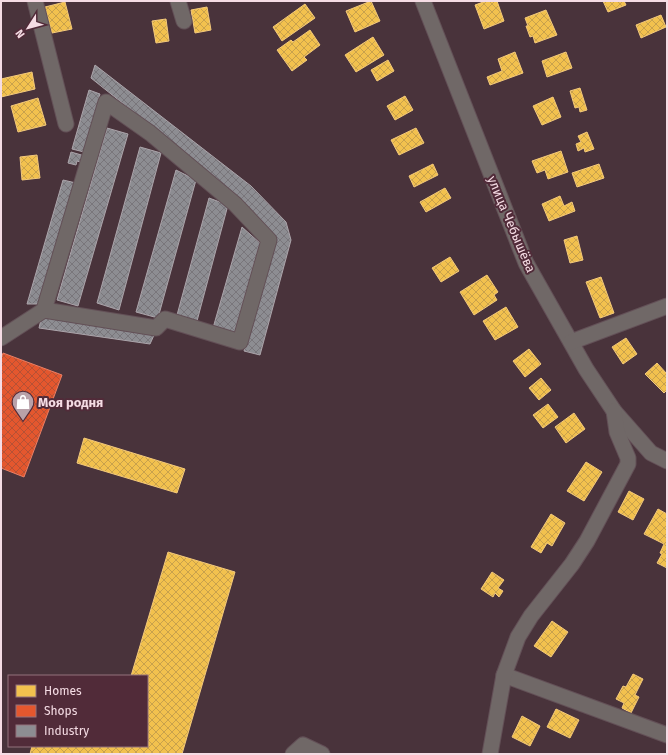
<svg xmlns="http://www.w3.org/2000/svg" width="668" height="755" font-family="'Fira Sans',sans-serif">
<defs>
<pattern id="homes-cross-hatch" width="8" height="8" patternUnits="userSpaceOnUse"><rect width="8" height="8" fill="#f2c14e"/><path d="M0 0l8 8M0 8l8-8" fill="none" stroke="#c8a14c"/></pattern>
<pattern id="shops-cross-hatch" width="8" height="8" patternUnits="userSpaceOnUse"><rect width="8" height="8" fill="#e4572e"/><path d="M0 0l8 8M0 8l8-8" fill="none" stroke="#b65135"/></pattern>
<pattern id="industry-cross-hatch" width="8" height="8" patternUnits="userSpaceOnUse"><rect width="8" height="8" fill="#8d8d92"/><path d="M0 0l8 8M0 8l8-8" fill="none" stroke="#79767b"/></pattern>
</defs>
<rect width="100%" height="100%" fill="#49333b"/>
<g fill="url(#homes-cross-hatch)" stroke="#f3c97b">
<path d="M371,1L380,21L355,32L346,11Z"/>
<path d="M486,1H497L504,21L484,29L475,5Z"/>
<path d="M603,1H624L626,5L608,12Z"/>
<path d="M65,2L72,29L52,33L45,7Z"/>
<path d="M305,4L315,18L282,41L273,27Z"/>
<path d="M207,7L211,30L195,33L191,10Z"/>
<path d="M546,10L557,35L535,43L533,36L530,37L526,26H528L525,18Z"/>
<path d="M661,15L666,27L641,38L636,25Z"/>
<path d="M166,19L169,41L156,43L152,21Z"/>
<path d="M310,30L320,45L304,57L307,60L292,71L277,50L291,40L293,42Z"/>
<path d="M373,37L384,55L356,72L345,55Z"/>
<path d="M515,52L523,73L490,85L487,77L502,71L498,59Z"/>
<path d="M566,52L572,68L547,77L542,61Z"/>
<path d="M388,60L394,71L377,81L371,70Z"/>
<path d="M32,72L35,89L1,97V86L2,85L1,79Z"/>
<path d="M580,88L587,110L580,112L579,107L575,108L570,91Z"/>
<path d="M405,96L413,110L395,120L387,106Z"/>
<path d="M553,97L561,117L542,125L533,106Z"/>
<path d="M38,98L46,125L18,132L11,106Z"/>
<path d="M416,128L424,143L399,155L391,140Z"/>
<path d="M587,132L594,149L585,152L584,148L578,151L576,144L581,142L578,136Z"/>
<path d="M561,151L568,172L548,179L545,170L537,173L532,161Z"/>
<path d="M37,155L40,178L22,180L20,157Z"/>
<path d="M433,164L438,175L414,187L409,176Z"/>
<path d="M599,164L604,178L577,187L572,173Z"/>
<path d="M445,188L451,198L426,212L420,202Z"/>
<path d="M560,196L564,206L572,202L575,211L549,221L542,204Z"/>
<path d="M577,236L583,260L570,263L564,240Z"/>
<path d="M450,257L459,271L441,282L432,268Z"/>
<path d="M487,275L498,292L494,295L497,300L474,315L460,292Z"/>
<path d="M601,277L614,313L600,318L586,282Z"/>
<path d="M506,307L518,327L495,340L483,321Z"/>
<path d="M626,338L637,354L623,364L612,347Z"/>
<path d="M529,349L541,364L525,377L513,361Z"/>
<path d="M657,363L667,374V390L664,393L645,374Z"/>
<path d="M541,378L551,390L539,400L529,388Z"/>
<path d="M548,404L558,417L543,428L533,415Z"/>
<path d="M574,413L585,429L566,443L555,427Z"/>
<path d="M84,438L185,469L177,493L77,463Z"/>
<path d="M586,462L602,472L584,501L567,491Z"/>
<path d="M629,491L644,499L633,520L618,512Z"/>
<path d="M658,509L667,514V568L657,563L662,554L660,553L664,544L644,534Z"/>
<path d="M551,514L565,523L552,546L547,543L541,553L531,547Z"/>
<path d="M168,552L235,572L182,754H30L32,746H147V676H131Z"/>
<path d="M492,572L504,580L498,588L503,591L499,597L495,593L493,597L481,589Z"/>
<path d="M552,621L568,632L551,657L534,646Z"/>
<path d="M633,674L643,679L635,695L639,697L631,713L622,708L624,703L616,699L623,686L626,687Z"/>
<path d="M556,709L579,720L570,738L547,727Z"/>
<path d="M522,716L540,726L530,746L512,737Z"/>
</g>
<path fill="url(#shops-cross-hatch)" stroke="#e97f65" d="M3,353L62,375L24,477L1,468V359Z"/>
<g fill="url(#industry-cross-hatch)" stroke="#aca5ab">
<path d="M95,65L251,186L286,222L291,240L260,355L244,351L276,241L272,233L221,182L91,78Z"/>
<path d="M89,90L100,94L84,152L72,149Z"/>
<path d="M107,128L128,134L78,306L57,300Z"/>
<path d="M140,147L161,153L119,310L97,303Z"/>
<path d="M71,152L85,156L83,163L77,161L76,165L68,163Z"/>
<path d="M176,170L196,180L158,318L136,312Z"/>
<path d="M63,180L76,183L40,304H27Z"/>
<path d="M209,198L228,205L197,321L177,315Z"/>
<path d="M242,227L260,243L234,334L213,328Z"/>
<path d="M42,315L155,333L150,344L39,328Z"/>
</g>
<g fill="none" stroke-linecap="round" stroke-linejoin="round">
<g stroke="#635057" stroke-width="17">
<g id="minor">
<path d="M35,1L66,124"/>
<path d="M178,1L184,21"/>
<path d="M423,1L526,263L586,369L614,411L651,453L667,461"/>
<path d="M1,338L44,310L106,102L150,133L235,204L269,240L240,342L165,319L156,328L44,310"/>
<path d="M571,342L667,306"/>
<path d="M504,675L667,735"/>
<path d="M293,754L303,745L322,754"/>
<path d="M490,754L504,675L518,637L531,616L572,564L587,541L628,464V458L617,432L614,411"/>
</g>
</g>
<use href="#minor" stroke="#706867" stroke-width="15"/>
</g>
<defs>
<g id="shop-pin" transform="scale(1.15)"><path d="M0 17L-7.5 6A9.5 9.5 0 1 1 7.5 6Z" fill="#b9a1a9" stroke="#512b39"/><path d="M-5-2.5h2.3a2.7 3.5 0 0 1 5.4 0H5L5.5 6h-11ZM-1.5-2.5h3a1.5 2.3 0 0 0-3 0Z" fill="#fff"/></g>
</defs>
<g fill-rule="evenodd">
<use href="#shop-pin" x="23" y="402"/>
</g>
<g text-anchor="middle" stroke-width="4" stroke-linejoin="round" paint-order="stroke">
<g font-size="13" fill="#f5dce4" stroke="#512b39">
<text transform="translate(512 224) rotate(67)" y="5">улица Чебышёва</text>
</g>
<g font-size="13" font-weight="bold" fill="#f5dce4" stroke="#512b39" text-anchor="start">
<text x="38" y="407">Моя родня</text>
</g>
</g>
<rect width="668" height="755" fill="none" stroke="#f5dce4" stroke-width="4"/>
<rect x="8" y="675" width="140" height="72" fill="#512b39" stroke="#93727d"/>
<rect x="16" y="685" width="20" height="12" fill="#f2c14e" stroke="#93727d"/>
<text x="44" y="695" font-size="12" fill="#f5dce4">Homes</text>
<rect x="16" y="705" width="20" height="12" fill="#e4572e" stroke="#93727d"/>
<text x="44" y="715" font-size="12" fill="#f5dce4">Shops</text>
<rect x="16" y="725" width="20" height="12" fill="#8d8d92" stroke="#93727d"/>
<text x="44" y="735" font-size="12" fill="#f5dce4">Industry</text>
<g transform="translate(28 28) rotate(234)" stroke="#512b39" stroke-width="3" paint-order="stroke">
<path d="M0-3L7 15L0 10L-7 15Z" fill="#f5dce4"/>
<text y="-6" font-size="11" font-weight="bold" text-anchor="middle" fill="#f5dce4">N</text>
</g>
</svg>
